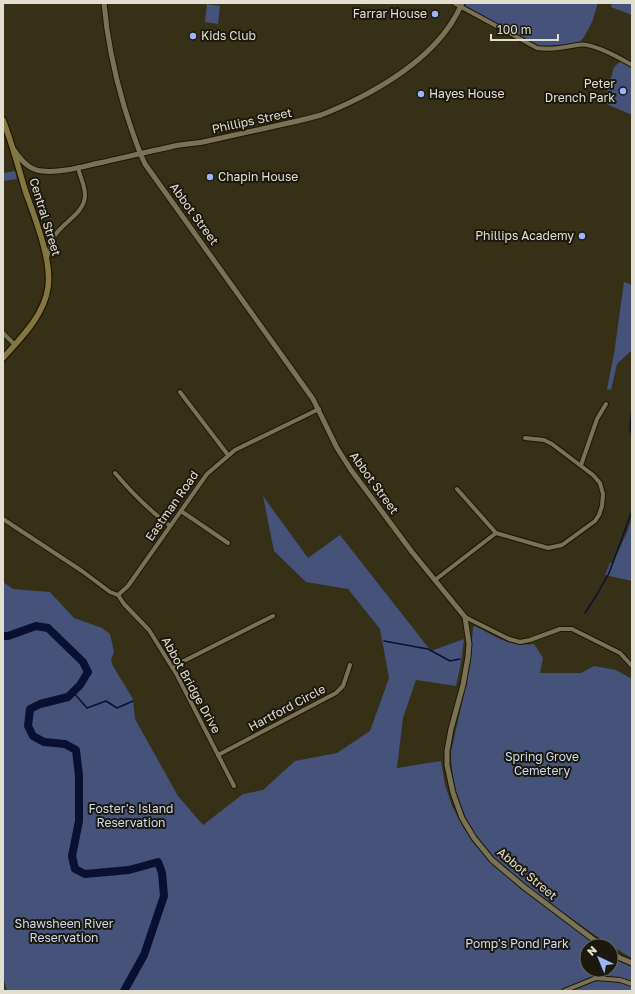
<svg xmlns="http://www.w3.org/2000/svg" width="635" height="994" font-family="'Golos Text',sans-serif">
<rect width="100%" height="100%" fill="#363017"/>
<g fill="#45527a">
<path d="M462,3H598L592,22L584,37L578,44L567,47L537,48L461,6Z"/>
<path d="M612,3H632V15L611,7Z"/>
<path d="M207,4L220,6L218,24L205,22Z"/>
<path d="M621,61L632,67V115L604,103L614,67Z"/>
<path d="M15,171L17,179L3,181V173Z"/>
<path d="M624,282L632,285V350L617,364L611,390L607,389L614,354Z"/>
<path d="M263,496L308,558L340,535L431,651L464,639L461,663L456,686L416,680L403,718L397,768L441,761L445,785L452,806L463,827L475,845L521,889L599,946H587V970H611V954L632,964V991H7L3,976V582L13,589L50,592L74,618L102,628L110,634L114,652L111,660L113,666L133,699L135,719L178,796L203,825L243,794L263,790L295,761L337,753L370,731L389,678L380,629L348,589L306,582L274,551Z"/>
<path d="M632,517V581L605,575L610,563H613L628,530Z"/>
<path d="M475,626C497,637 509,647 534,644L543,658L540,673H581L594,666L616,670L632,679V958C605,943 582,926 557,908C543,897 528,888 515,877C475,845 451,803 451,752L470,667L473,627Z"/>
</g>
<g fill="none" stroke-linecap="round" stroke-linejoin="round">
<g stroke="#091032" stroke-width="1.5">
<path d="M632,409L630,427L632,439"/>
<path d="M585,613L596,596L609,573L632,511"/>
<path d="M384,641L428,649L450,661L460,659"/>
<path d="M73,692L87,708L106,701L117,708L133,701"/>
</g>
<path stroke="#091032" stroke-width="8" d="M3,636H8L36,626L48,628L83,662L88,672L80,685L68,697L40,704L30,709L28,726L33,736L44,742L65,744L76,750L79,776V821L72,856L75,869L85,874L129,870L158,862L162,873L164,896L144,955L124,991"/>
<g stroke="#1e1701" stroke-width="6">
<g id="minor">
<path d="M454,3L537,48C551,50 563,48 577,45C591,41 620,58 632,65"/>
<path d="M47,258C49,251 50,243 54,237C62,222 85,214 85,195C85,186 80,176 78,168"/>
<path d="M3,333L15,345"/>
<path d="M180,392L228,455"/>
<path d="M581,465L597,419L606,404"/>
<path d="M115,473C132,493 149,510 170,526"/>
<path d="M457,489L496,533L548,548L562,545L595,521L599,515L602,506L603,494L600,483L593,475L552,444L544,440L525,438"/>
<path d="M181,511L228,543"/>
<path d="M3,519L82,571L110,592L118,595L124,604L149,630L177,675L234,786"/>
<path d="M435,580L496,533"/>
<path d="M118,595L128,586L207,474L235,450L319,409"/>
<path d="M465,617L509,639L520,642L530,640L560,629H572L620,653L632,666"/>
<path d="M172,667L273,616"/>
<path d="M218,755L336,693L343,686L350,665"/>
<path d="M564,991L596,978L620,980L632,984"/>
</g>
</g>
<g stroke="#1e1701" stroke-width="7">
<g id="tertiary">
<path d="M104,3C107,38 114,72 124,106C130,125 136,145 145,164L313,399L337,448L351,470L412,552L465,617L469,644L468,657L463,685L451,729L447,751V765L453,793L462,818L474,838L492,860L524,887L602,946"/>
<path d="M14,150C21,160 29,170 42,171C61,173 81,167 99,163C122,158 146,152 170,147C180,144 192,144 203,142C225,137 248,132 271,127C288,123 304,120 321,115C334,110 347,104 359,98C400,77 444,47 462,3"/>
<path d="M611,952L620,958L632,963"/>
</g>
</g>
<g stroke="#1e1701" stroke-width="8">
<path id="secondary" d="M3,120C12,143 18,166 25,190C34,216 52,259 48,287C45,314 21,338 3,358"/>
</g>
<use href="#minor" stroke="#797257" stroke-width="4"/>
<use href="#tertiary" stroke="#797257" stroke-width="5"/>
<use href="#secondary" stroke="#837641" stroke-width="5.5"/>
<g stroke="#8d8874" stroke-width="3">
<path id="rail" d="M3,990V991"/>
</g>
<use href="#rail" stroke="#1b180d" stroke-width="1.5" stroke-dasharray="4.5" stroke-linecap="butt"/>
</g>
<g fill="#9db4fd" stroke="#1b180d" stroke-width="1.5">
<circle cx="435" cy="14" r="4"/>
<circle cx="193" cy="36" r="4"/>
<circle cx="623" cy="91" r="4"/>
<circle cx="421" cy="94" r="4"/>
<circle cx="210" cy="177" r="4"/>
<circle cx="582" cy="236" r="4"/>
</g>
<g text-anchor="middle" stroke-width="4" stroke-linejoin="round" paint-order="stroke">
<g font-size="12" fill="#e3dfd0" stroke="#1b180d" text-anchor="end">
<text x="427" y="18">Farrar House</text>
<text x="201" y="40" text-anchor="start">Kids Club</text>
<text x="615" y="88">Peter<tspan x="615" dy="14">Drench Park</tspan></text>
<text x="429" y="98" text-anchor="start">Hayes House</text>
<text x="218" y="181" text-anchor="start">Chapin House</text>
<text x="574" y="240">Phillips Academy</text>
</g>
<g font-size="12" fill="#e3dfd0" stroke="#1b180d">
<text transform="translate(252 121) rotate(-12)" y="4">Phillips Street</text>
<text transform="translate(194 214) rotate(54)" y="4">Abbot Street</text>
<text transform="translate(45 217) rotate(73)" y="4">Central Street</text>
<text transform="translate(374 483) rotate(54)" y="4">Abbot Street</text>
<text transform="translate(172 506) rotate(-55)" y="4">Eastman Road</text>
<text transform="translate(191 685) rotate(61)" y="4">Abbot Bridge Drive</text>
<text transform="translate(287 708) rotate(-28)" y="4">Hartford Circle</text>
<text transform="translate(527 874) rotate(40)" y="4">Abbot Street</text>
</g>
<g font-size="12" fill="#d0daf5" stroke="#1b180d">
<text x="542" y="761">Spring Grove<tspan x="542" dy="14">Cemetery</tspan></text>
<text x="131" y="813">Foster's Island<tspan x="131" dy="14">Reservation</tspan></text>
<text x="64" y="928">Shawsheen River<tspan x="64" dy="14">Reservation</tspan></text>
<text x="517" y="948">Pomp's Pond Park</text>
</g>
</g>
<rect width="635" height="994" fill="none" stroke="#e3dfd0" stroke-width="8"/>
<g transform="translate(599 958) rotate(316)"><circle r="19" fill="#1b180d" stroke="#6b685b"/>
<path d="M0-3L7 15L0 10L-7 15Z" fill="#9db4fd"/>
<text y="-6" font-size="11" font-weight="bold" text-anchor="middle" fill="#e3dfd0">N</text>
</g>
<path d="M491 34v6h67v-6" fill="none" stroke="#e3dfd0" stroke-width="2"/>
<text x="497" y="34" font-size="12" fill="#e3dfd0" stroke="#1b180d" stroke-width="3" paint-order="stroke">100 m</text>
</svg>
